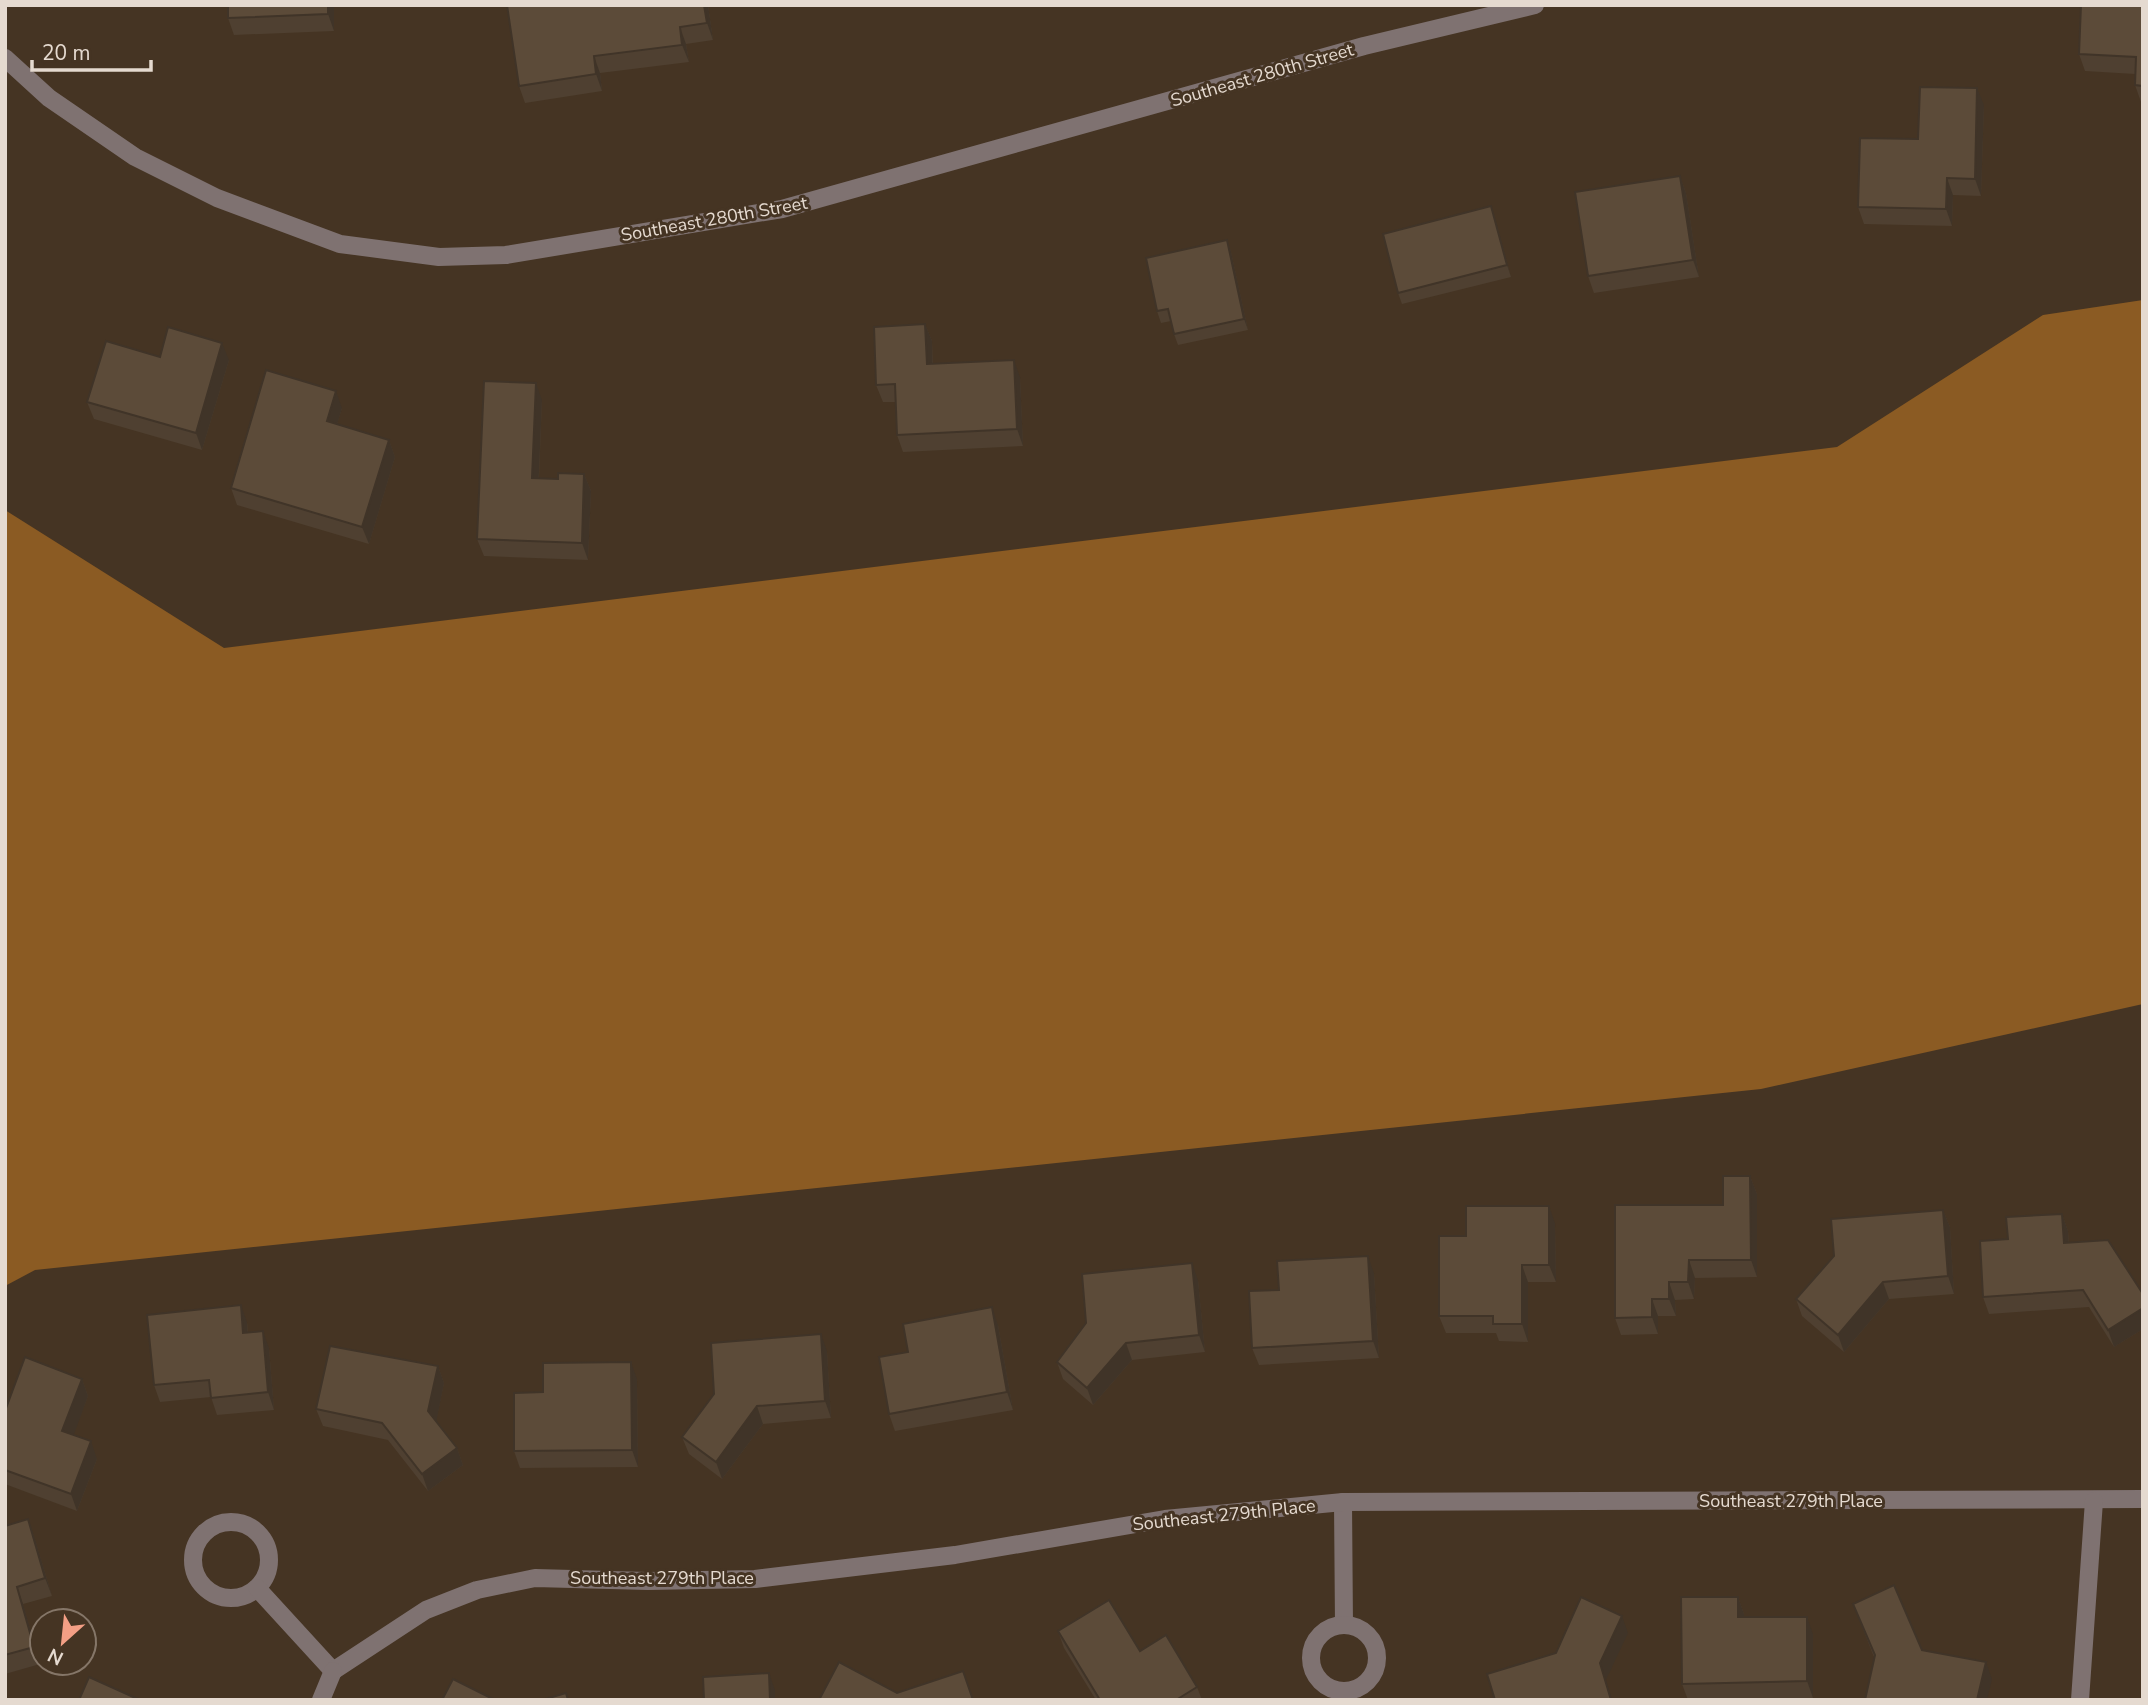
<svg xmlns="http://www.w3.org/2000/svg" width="2148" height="1705" font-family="'Nunito Sans',sans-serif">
<rect width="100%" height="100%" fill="#453423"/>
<path fill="#8b5b23" d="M2143,300V1004L1761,1089L35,1270L5,1286V510L224,648L1837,447L2043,315Z"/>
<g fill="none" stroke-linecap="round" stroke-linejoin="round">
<g stroke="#7f7271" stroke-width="18">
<path d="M5,58L49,98L135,157L217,198L340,244L439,257L506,255L782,209L1364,46L1535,5"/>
<path d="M1343,1502L1344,1625"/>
<circle cx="231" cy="1560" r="38"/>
<path d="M257,1588L333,1671"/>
<circle cx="1344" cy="1658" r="33"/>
<path d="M333,1671L426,1610L477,1590L535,1578L648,1581L755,1579L955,1555L1165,1519L1343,1502L2143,1499"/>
<path d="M321,1700L333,1671"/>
<path d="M2080,1700L2094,1501"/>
</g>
</g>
<g fill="#4f4031">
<path d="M228,5H334V31L234,35L228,18Z"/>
<path d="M507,5H708L713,40L686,44L689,62L600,73L602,91L525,103L519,86Z"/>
<path d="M2143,6V102H2141L2135,85V74L2085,71L2079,54Z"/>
<path d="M1984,105L1981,196L1953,195L1952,226L1864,224L1858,207L1918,139Z"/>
<path d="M1680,176L1686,193L1699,277L1594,293L1588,276Z"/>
<path d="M1491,206L1495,218L1511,277L1402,304L1398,293Z"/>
<path d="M1227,240L1231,252L1248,330L1178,345L1174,334L1171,321L1161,323L1157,311Z"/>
<path d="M925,324L932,341L933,364L1020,377L1023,446L903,452L897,435L896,402H883L876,385Z"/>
<path d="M160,357L229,360L202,450L94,419L87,402Z"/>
<path d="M542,400L539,478L558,479L584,474L591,491L588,560L484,556L477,539Z"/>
<path d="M342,408L337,424L389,440L395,457L369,544L237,505L231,488Z"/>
<path d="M1750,1176L1757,1194V1277L1695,1278L1694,1299L1675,1300L1676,1316H1658V1334L1621,1335L1615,1318Z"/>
<path d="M1943,1210L1950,1227L1954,1294L1889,1299L1844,1352L1802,1316L1796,1299Z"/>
<path d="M2062,1214L2068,1231L2069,1243L2143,1294V1329L2114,1347L2089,1307L1989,1314L1983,1297L2008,1239Z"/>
<path d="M1555,1223L1556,1282H1528V1342L1499,1341L1496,1333H1446L1439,1316L1466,1236Z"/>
<path d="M1374,1273L1379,1358L1259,1365L1252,1348L1279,1290Z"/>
<path d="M1198,1280L1205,1352L1132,1360L1093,1405L1063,1379L1057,1362Z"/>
<path d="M247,1322L248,1332L269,1348L274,1410L217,1415L211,1397L160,1402L154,1385Z"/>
<path d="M998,1325L1013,1410L895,1431L889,1414L908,1352Z"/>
<path d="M827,1351L831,1418L763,1424L722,1479L689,1454L682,1437Z"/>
<path d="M438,1366L444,1383L436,1421L457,1448L463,1465L428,1491L388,1440L323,1426L316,1409Z"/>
<path d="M82,1379L88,1396L73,1435L97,1459L77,1511L5,1484V1411Z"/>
<path d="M637,1379L638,1467L520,1468L514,1451L543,1392Z"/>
<path d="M28,1519L34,1536L52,1596L23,1604L40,1664L5,1674V1526Z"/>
<path d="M1738,1597L1744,1614V1617L1813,1634V1698L1688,1700L1682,1684Z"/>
<path d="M1853,1604L1922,1650L1992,1679L1874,1657Z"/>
<path d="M1058,1631L1197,1687L1202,1700H1096L1064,1648Z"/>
</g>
<g fill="#403428">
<path d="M328,5H334V31L328,14Z"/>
<path d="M704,5H708L713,40L707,23Z"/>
<path d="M680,27L686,44L689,62L682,45Z"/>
<path d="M594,56L600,73L602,91L596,74Z"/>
<path d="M1977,88L1984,105L1981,196L1975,179Z"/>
<path d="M1680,176L1686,193L1699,277L1693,260Z"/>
<path d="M1947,178L1953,195L1952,226L1946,209Z"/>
<path d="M1491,206L1495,218L1511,277L1507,265Z"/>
<path d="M1227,240L1231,252L1248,330L1244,319Z"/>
<path d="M925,324L932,341L933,382L927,364Z"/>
<path d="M222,343L229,360L202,450L196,433Z"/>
<path d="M1014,360L1020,377L1023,446L1017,429Z"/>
<path d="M536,383L542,400L538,495L532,478Z"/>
<path d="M336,391L342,408L333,438L327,421Z"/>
<path d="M389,440L395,457L369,544L362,527Z"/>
<path d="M584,474L591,491L588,560L582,543Z"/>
<path d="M1750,1176L1757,1194V1277L1751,1260Z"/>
<path d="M1549,1206L1555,1223L1556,1282L1549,1265Z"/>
<path d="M1943,1210L1950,1227L1954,1294L1948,1276Z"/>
<path d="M2062,1214L2068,1231L2070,1261L2064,1243Z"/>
<path d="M1368,1256L1374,1273L1379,1358L1373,1341Z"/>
<path d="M1689,1260L1695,1278L1694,1299L1688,1282Z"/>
<path d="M1192,1263L1198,1280L1205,1352L1199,1335Z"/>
<path d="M1522,1265L1528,1282V1342L1522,1324Z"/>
<path d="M1669,1282L1675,1300L1676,1316L1669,1299Z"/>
<path d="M1883,1282L1889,1299L1844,1352L1838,1335Z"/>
<path d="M1652,1299L1658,1316V1334L1652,1317Z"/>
<path d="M241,1305L247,1322L249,1350L243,1333Z"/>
<path d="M992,1307L998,1325L1013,1410L1007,1392Z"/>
<path d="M2143,1308V1329L2114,1347L2108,1330Z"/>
<path d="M263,1331L269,1348L274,1410L268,1392Z"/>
<path d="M821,1334L827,1351L831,1418L825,1401Z"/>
<path d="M1126,1343L1132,1360L1093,1405L1087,1388Z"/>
<path d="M631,1362L637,1379L638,1467L632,1450Z"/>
<path d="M438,1366L444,1383L435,1428L428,1411Z"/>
<path d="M82,1379L88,1396L69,1448L62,1431Z"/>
<path d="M757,1406L763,1424L722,1479L716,1462Z"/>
<path d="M91,1441L97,1459L77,1511L71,1494Z"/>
<path d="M457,1448L463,1465L428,1491L422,1474Z"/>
<path d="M28,1519L34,1536L52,1596L45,1578Z"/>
<path d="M17,1587L23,1604L40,1664L34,1647Z"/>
<path d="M1738,1597L1744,1614V1635L1738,1617Z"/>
<path d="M1622,1616L1628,1633L1606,1680L1612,1700H1611L1600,1663Z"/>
<path d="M1807,1617L1813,1634V1698L1807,1681Z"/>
<path d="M1986,1662L1992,1679L1987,1700H1977Z"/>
<path d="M769,1673L775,1690V1700H770Z"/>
</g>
<g fill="#5c4b39" stroke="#403428" stroke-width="2">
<path d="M228,5H328V14L228,18Z"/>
<path d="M507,5H704L707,23L680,27L682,45L594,56L596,74L519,86Z"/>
<path d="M2081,5L2143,6V86L2135,85L2136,57L2079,54Z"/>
<path d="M1920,87L1977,88L1975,179L1947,178L1946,209L1858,207L1860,138L1918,139Z"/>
<path d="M1680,176L1693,260L1588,276L1575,192Z"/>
<path d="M1491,206L1507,265L1398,293L1383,234Z"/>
<path d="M1227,240L1244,319L1174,334L1168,309L1157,311L1146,258Z"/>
<path d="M925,324L927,364L1014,360L1017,429L897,435L895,384L876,385L874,327Z"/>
<path d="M168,327L222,343L196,433L87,402L106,341L160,357Z"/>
<path d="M266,370L336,391L327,421L389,440L362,527L231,488Z"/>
<path d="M484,381L536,383L532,478L558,479V473L584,474L582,543L477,539Z"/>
<path d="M1723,1176H1750L1751,1260H1689L1688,1282H1669V1299H1652V1317L1615,1318V1205H1723Z"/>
<path d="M1466,1206H1549V1265H1522V1324H1493V1316H1439V1236H1466Z"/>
<path d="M1943,1210L1948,1276L1883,1282L1838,1335L1796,1299L1834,1256L1831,1219Z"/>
<path d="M2062,1214L2064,1243L2108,1240L2143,1294V1308L2108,1330L2083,1290L1983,1297L1980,1241L2008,1239L2006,1217Z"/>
<path d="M1368,1256L1373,1341L1252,1348L1249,1291L1279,1290L1277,1261Z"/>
<path d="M1192,1263L1199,1335L1126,1343L1087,1388L1057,1362L1086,1323L1082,1274Z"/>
<path d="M241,1305L243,1333L263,1331L268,1392L211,1398L209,1380L154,1385L147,1315Z"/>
<path d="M992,1307L1007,1392L889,1414L879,1357L908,1352L903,1324Z"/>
<path d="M821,1334L825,1401L757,1406L716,1462L682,1437L714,1394L711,1343Z"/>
<path d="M330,1346L438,1366L428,1411L457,1448L422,1474L382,1423L316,1409Z"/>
<path d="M25,1357L82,1379L62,1431L91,1441L71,1494L5,1470V1411Z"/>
<path d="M631,1362L632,1450L514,1451V1393L543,1392V1363Z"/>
<path d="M28,1519L45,1578L17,1587L34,1647L5,1655V1526Z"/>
<path d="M1894,1585L1922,1650L1986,1662L1977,1700H1865L1875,1655L1853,1604Z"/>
<path d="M1581,1597L1622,1616L1600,1663L1611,1700H1495L1487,1674L1556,1653Z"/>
<path d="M1681,1597H1738V1617H1807V1681L1682,1684Z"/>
<path d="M1109,1600L1140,1651L1166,1635L1197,1687L1176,1700H1100L1058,1631Z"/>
<path d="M839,1662L897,1693L963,1671L973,1700H819Z"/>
<path d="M769,1673L770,1700H704L703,1677Z"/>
<path d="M89,1677L140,1700H79Z"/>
<path d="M453,1679L495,1700H442Z"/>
<path d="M566,1693L568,1700H542Z"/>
</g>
<g text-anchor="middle" stroke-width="6" stroke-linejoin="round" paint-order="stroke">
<g font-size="18" fill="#e5dad0" stroke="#453423">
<text transform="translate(1262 75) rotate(-16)" y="6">Southeast 280th Street</text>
<text transform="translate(714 219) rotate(-10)" y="6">Southeast 280th Street</text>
<text x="1791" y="1507">Southeast 279th Place</text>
<text transform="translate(1224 1515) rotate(-6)" y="6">Southeast 279th Place</text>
<text x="662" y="1584">Southeast 279th Place</text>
</g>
</g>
<rect width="2148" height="1705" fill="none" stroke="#e5dad0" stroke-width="14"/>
<g transform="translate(63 1642) rotate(207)"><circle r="33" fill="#453423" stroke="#857668" stroke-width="2"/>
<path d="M0-5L12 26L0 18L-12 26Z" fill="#f39f85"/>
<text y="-10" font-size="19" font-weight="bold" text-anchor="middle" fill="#e5dad0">N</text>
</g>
<path d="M32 60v10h119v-10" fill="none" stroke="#e5dad0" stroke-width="3.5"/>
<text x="42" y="60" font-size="21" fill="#e5dad0" stroke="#453423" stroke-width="5" paint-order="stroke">20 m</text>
</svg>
